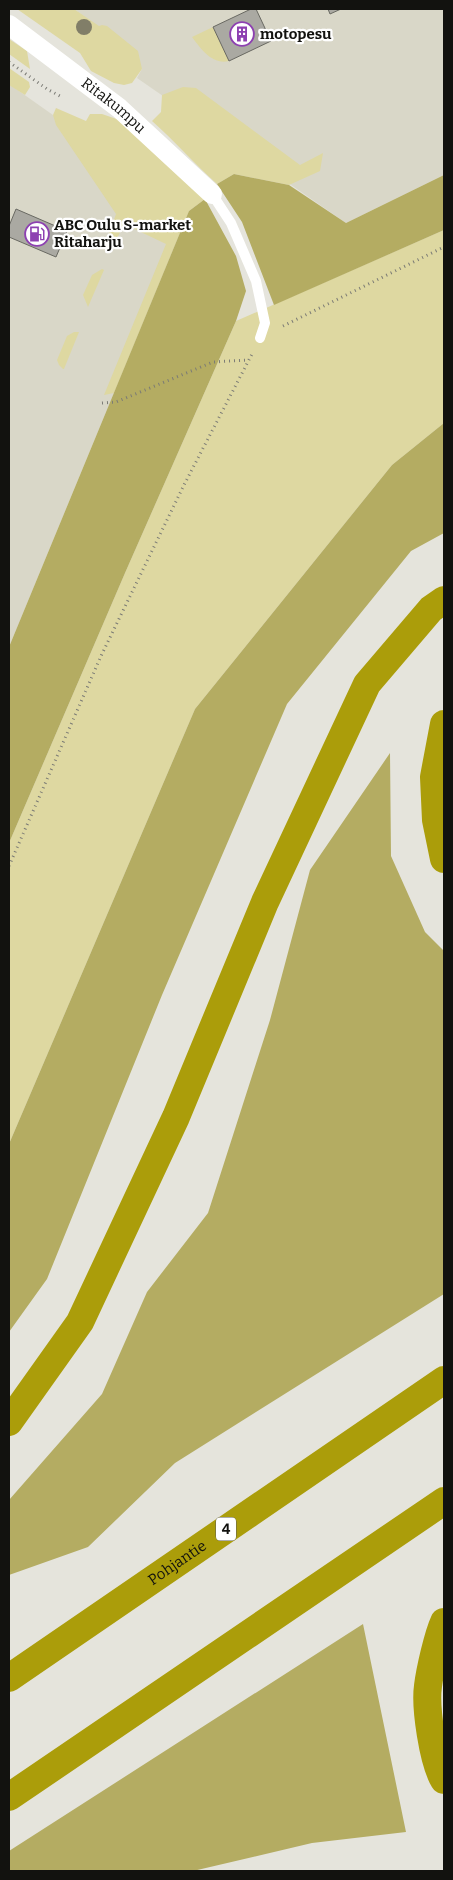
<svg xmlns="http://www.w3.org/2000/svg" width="453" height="1880" font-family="Bitter,serif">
<rect width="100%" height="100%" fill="#e5e4dc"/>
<g fill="#d9d7c8">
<path d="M74,9H444V175L346,223L137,78L142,69L99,27Z"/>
<path d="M9,84L189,211L9,647Z"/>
</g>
<g fill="#ded8a1">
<path d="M17,9H74L99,26L102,25L107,26L138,51L142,69L132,83L124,85L114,83L91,71L80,53Z"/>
<path d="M213,27L229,61C212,65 201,49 192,37Z"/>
<path d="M9,39L27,51L30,69L9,54Z"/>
<path d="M9,68L29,82L30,87L25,95L9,85Z"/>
<path d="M183,87L196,88L300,165L323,153L320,171L289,185L234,174L217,184C194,164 175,141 152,121L161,112L162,95Z"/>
<path d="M56,108L86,121L90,114H102L134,125L205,199L189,211L114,393L104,395L166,244L124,224L115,243H113L109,233L116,214L56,125L53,115Z"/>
<path d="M444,230V423L392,465L195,709L9,1144V843L125,573L236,321Z"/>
<path d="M102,269L104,270L88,307L83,295L92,275Z"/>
<path d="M74,332H79L64,369H63L59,365L57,360L67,336Z"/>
</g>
<g fill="#b4ac62">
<path d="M234,174L289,185L346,223L444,175V230L274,305L242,222L217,184Z"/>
<path d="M205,199L236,256L246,291L236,321L125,573L9,843V647L189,211Z"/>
<path d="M444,423V533L411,551L287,704L162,995L47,1279L9,1332V1144L195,709L392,465Z"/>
<path d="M390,753L391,856L425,932L444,951V1294L175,1463L88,1547L9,1575V1500L102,1394L147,1292L208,1213L270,1020L310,870Z"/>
<path d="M363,1624L406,1832L312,1843L193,1871H9V1851Z"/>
</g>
<g fill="#aaa9a2" stroke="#696962">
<path d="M251,9H256L271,41L229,61L213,27Z"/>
<path d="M328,9H341L330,14Z"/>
<path d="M16,209L67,231L56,257L9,237V226Z"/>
</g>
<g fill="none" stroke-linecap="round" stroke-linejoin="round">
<g stroke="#7b7b75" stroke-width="3" stroke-dasharray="1 4" stroke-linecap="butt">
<path d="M9,62L47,89L60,96"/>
<path d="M283,326L444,247"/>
<path d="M102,403L116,402L213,362L248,360"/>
<path d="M9,866L101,656L185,483L252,354"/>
</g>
<path stroke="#fff" stroke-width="10" d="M212,194L231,223L256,281L265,323L260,338"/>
<path stroke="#fff" stroke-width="20" id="s1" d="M9,25L119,108L212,194"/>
<g stroke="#ab9d0a" stroke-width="28">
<path d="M444,724L434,777L436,820L444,859"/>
<path d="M9,1422L80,1322L176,1117L265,902L367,684L431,609L444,600"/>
<path d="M444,1622C438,1635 430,1670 428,1686C425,1707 433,1762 444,1780"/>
<path id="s2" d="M9,1678L444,1380"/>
<path d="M9,1797L444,1501"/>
</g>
</g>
<circle fill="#817e68" cx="84" cy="27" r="8"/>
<defs>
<g id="building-ring" transform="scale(1.25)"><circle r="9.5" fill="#fff" stroke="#8d40b1" stroke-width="1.5"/><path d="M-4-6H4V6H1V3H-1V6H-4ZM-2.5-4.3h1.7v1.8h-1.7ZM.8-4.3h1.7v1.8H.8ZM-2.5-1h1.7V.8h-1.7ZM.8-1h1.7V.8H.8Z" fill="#8d40b1"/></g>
<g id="fuel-ring" transform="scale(1.25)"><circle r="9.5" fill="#fff" stroke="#8d40b1" stroke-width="1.5"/><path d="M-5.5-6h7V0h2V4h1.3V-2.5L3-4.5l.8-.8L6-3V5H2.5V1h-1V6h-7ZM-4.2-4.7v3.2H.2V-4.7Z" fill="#8d40b1"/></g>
</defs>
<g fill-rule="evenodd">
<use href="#building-ring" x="242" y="34"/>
<use href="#fuel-ring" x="37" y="234"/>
</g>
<g text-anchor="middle" stroke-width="4.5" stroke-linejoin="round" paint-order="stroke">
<rect fill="#fff" stroke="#595957" stroke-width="1" x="216" y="1517.5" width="20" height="23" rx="4"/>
<g font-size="14" font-weight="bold" fill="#12120f">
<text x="226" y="1534">4</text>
</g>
<g font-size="15" font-weight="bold" fill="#12120f" stroke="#fff" text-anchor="start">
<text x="260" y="39">motopesu</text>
<text x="54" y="230">ABC Oulu S-market<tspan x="54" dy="17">Ritaharju</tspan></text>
</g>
<g font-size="15" fill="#12120f" stroke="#fff">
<text dy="5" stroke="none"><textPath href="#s1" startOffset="132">Ritakumpu</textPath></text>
<text dy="5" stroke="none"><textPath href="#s2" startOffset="204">Pohjantie</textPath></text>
</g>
</g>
<rect width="453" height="1880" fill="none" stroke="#12120f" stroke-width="20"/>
</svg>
